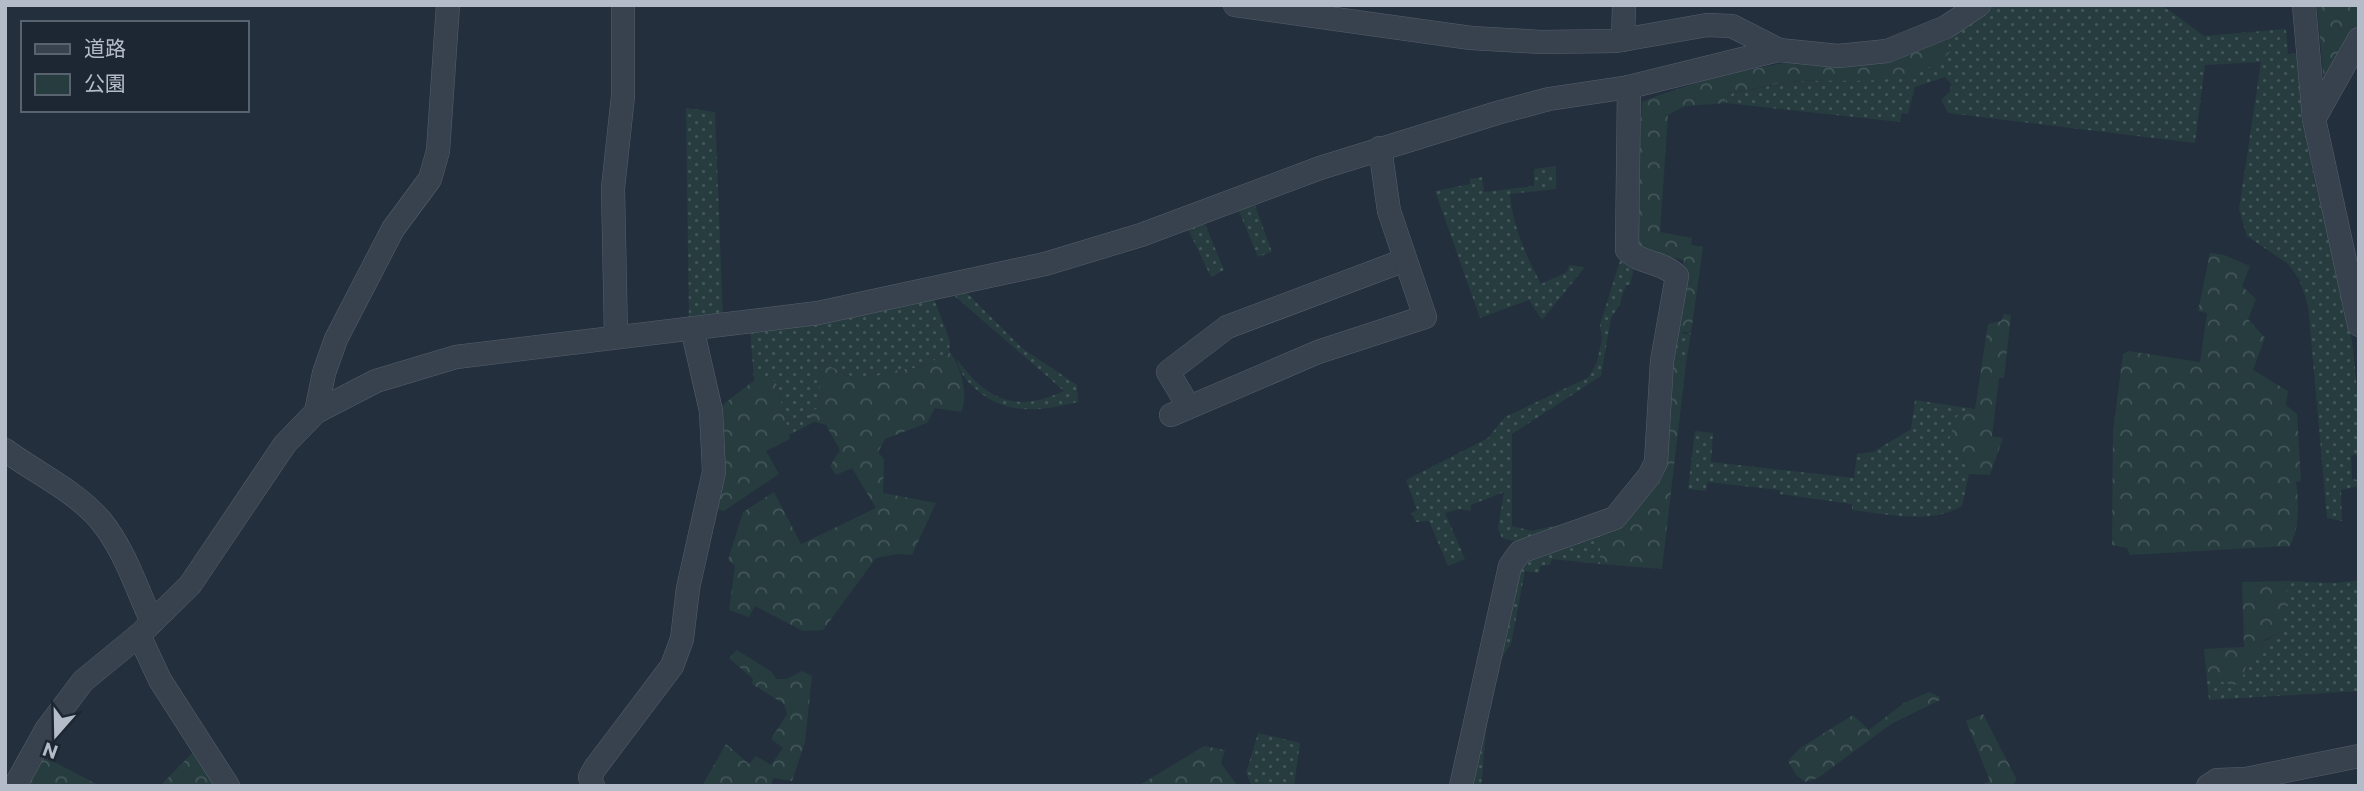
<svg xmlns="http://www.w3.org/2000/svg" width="2364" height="791" font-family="Commissioner,'Noto Sans JP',sans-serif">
<defs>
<pattern id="green-dots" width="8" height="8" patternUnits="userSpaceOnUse" patternTransform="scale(1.75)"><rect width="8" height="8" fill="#263c3f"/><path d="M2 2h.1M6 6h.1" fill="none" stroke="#435659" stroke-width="1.8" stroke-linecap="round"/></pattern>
<pattern id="forest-crowns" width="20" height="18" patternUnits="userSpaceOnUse" patternTransform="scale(1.75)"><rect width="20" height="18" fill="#263c3f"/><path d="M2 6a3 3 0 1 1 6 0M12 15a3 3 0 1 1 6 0" fill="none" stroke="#435659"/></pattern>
</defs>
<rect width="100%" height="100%" fill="#242f3e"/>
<g fill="url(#green-dots)">
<path d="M1995,5H2162L2204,36L2286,29L2288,54L2302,53C2295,140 2329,226 2347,311C2356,359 2359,406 2359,455H2351L2352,479L2359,480V486L2341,490L2342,521L2327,518L2308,305L2299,279L2288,264L2247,236L2239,209L2261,62L2205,65L2195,143L1948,113L1941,100L1950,91L1951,84L1945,77L1915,87L1908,114L1902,113L1900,122L1726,103L1724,95L1788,82L1826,80L1952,50L1943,39Z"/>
<path d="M686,108L715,112L723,319L689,322Z"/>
<path d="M1556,166V189L1510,194C1513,228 1526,255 1541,284L1567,272L1569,265L1585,267L1542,320L1529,300L1480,318L1435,191L1470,184V179L1482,177L1484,192L1534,186V169Z"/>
<path d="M1252,197L1272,252L1258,257L1236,204Z"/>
<path d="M1202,217L1224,270L1211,277L1185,223Z"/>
<path d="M1622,254L1635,263L1630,285H1626L1619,306L1611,318L1601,376L1512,434V526L1532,531L1609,513L1526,544L1502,538L1498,529L1504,492L1471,505V511L1459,509L1445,513L1465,559L1448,566L1429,521L1416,522L1411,513L1417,510L1406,480L1488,438L1505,417L1589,377L1597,362L1602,339L1600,325Z"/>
<path d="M962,288L1022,348L1077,385L1078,402C1041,411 1009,416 978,391C966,381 960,374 957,359C987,401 1016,413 1064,391L950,292Z"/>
<path d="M933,296L950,341L949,352L922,367L890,371L870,379L853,377L820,362L818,408L811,421L814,422L789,435L776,382L754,380L750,328Z"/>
<path d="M1674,322L1684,334L1691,333L1686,363L1675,357L1668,343Z"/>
<path d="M1915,400L1975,409L1949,444L1959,447L1969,474L1962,506C1929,525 1888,514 1852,510V504L1780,494V490L1707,482L1706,491L1688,489L1695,431L1713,433L1711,462L1854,478L1857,454L1873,452L1911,429Z"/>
<path d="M1600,532V564L1552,559L1550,565L1540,566L1539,573L1525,571L1511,644C1486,672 1486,748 1481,786H1467L1519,571L1526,562Z"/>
<path d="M2359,580V691L2209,700L2206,670L2218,681L2241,682C2247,661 2259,642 2279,633L2282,607L2288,606L2285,581L2337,583Z"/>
<path d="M1258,733L1300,743L1294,786L1251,784L1246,773Z"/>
</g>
<g fill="url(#forest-crowns)">
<path d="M2317,5H2359V24L2324,83Z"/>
<path d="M1943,39L1952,50C1911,94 1842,76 1788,82C1767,85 1745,91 1724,95L1726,103L1685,106L1668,115L1660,232L1692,238L1691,245L1703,247L1691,333L1679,331L1674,322L1684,260L1639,250L1634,245L1642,102C1735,63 1843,55 1943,39Z"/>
<path d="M2210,253L2224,255L2250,266L2242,286L2256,299L2248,319L2265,338L2253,370L2288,391L2286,405L2297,414L2301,481L2296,482C2299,505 2300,525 2290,546L2130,555L2127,548L2112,545L2113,431L2123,354L2129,351L2200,362L2207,313L2198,311Z"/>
<path d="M2004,314L2011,315L2004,378H1999L1992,436L2003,438L1990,475L1969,474L1959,447L1948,444L1956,417L1975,409L1988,324L2001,321Z"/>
<path d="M1668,343L1675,357L1686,363L1662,569L1600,564V532L1662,467Z"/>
<path d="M949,352C961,363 969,397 961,412L935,408L927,423L885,439L878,452L884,459L883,493L936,503L912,555L898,554L876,558L823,630L803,631L755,606L749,617L729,610L735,566L728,560L743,512L774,492L801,544L876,508L852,468L836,475L830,466L840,450L826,425L811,421L809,412L818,408L820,362L853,377L870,379L890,371L922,367Z"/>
<path d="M769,377L776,382L790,439L766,451L779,474L724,511L717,509L716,410L756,379Z"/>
<path d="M2285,581L2288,606L2282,608L2283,626L2279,633L2266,639L2256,652L2246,667L2241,682L2234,685L2218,681L2206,670L2204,649L2244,647L2242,582Z"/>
<path d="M737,650L772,672L776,679H787L802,671L812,676L805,742L792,781L773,778L771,786H702L726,744L749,764L756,756L771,765L783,748L771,739L787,714L784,704L752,684L753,679L729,658Z"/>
<path d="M1929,692L1940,697V700L1891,724L1818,778L1805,782L1796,775L1788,761L1800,748L1853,715L1869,730L1904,703Z"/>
<path d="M1983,714L2016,778L2014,786L1982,784L1990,781L1966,721Z"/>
<path d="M1204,746L1225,750L1221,763L1236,784L1138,786Z"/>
<path d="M196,749L221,786H160Z"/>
<path d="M45,757L100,786H23Z"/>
</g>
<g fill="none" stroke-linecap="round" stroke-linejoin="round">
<g stroke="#565f6c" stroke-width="24">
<g id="minor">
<path d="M1235,5L1471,38L1541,42L1616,41L1707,25L1732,26L1779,50L1838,56L1887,51L1946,27L1979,5"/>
<path d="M2304,5L2314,119"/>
<path d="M2359,39L2314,119L2359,325"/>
<path d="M1623,40L1624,5"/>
<path d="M616,336L613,188L623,96V5"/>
<path d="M1189,407L1168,372L1227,327L1405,260"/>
<path d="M316,412L324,373L336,339L393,229L430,179L438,151L448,5"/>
<path d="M1171,415L1318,352L1425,317L1389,211L1380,148"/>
<path d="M5,450C36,473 76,491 101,521C124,549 137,589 152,622"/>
<path d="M139,635L160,680L228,786"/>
<path d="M15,786L46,730L83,681L139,635L190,585L285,444L316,412L376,381L456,357L818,313L1045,264L1141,235L1320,168L1497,113L1549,99L1629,87L1779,50"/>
<path d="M593,786L590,777L595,768L672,666L682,639L688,588L714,472L711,411L692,328"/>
<path d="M1461,786L1510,566L1520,552L1615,518L1649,476L1656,462L1662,361L1677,276C1662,261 1641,264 1627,250L1629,87"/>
<path d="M2208,786L2217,780L2246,779L2359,756"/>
</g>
</g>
<use href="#minor" stroke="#38414e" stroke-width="23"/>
</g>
<rect width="2364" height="791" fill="none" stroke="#b4bcc9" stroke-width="14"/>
<rect x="21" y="21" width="228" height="91" fill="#1d2633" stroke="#59626f" stroke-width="2"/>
<rect x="35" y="44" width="35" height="10" fill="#38414e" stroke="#59626f" stroke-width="2"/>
<text x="84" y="56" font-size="21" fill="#b4bcc9">道路</text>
<rect x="35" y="74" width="35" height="21" fill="#263c3f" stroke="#59626f" stroke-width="2"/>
<text x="84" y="91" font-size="21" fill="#b4bcc9">公園</text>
<g transform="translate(56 735) rotate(200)" stroke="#1d2633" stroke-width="5" paint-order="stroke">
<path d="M0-5L12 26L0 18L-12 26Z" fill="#b4bcc9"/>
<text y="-10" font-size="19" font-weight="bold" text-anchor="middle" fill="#b4bcc9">N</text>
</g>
</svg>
